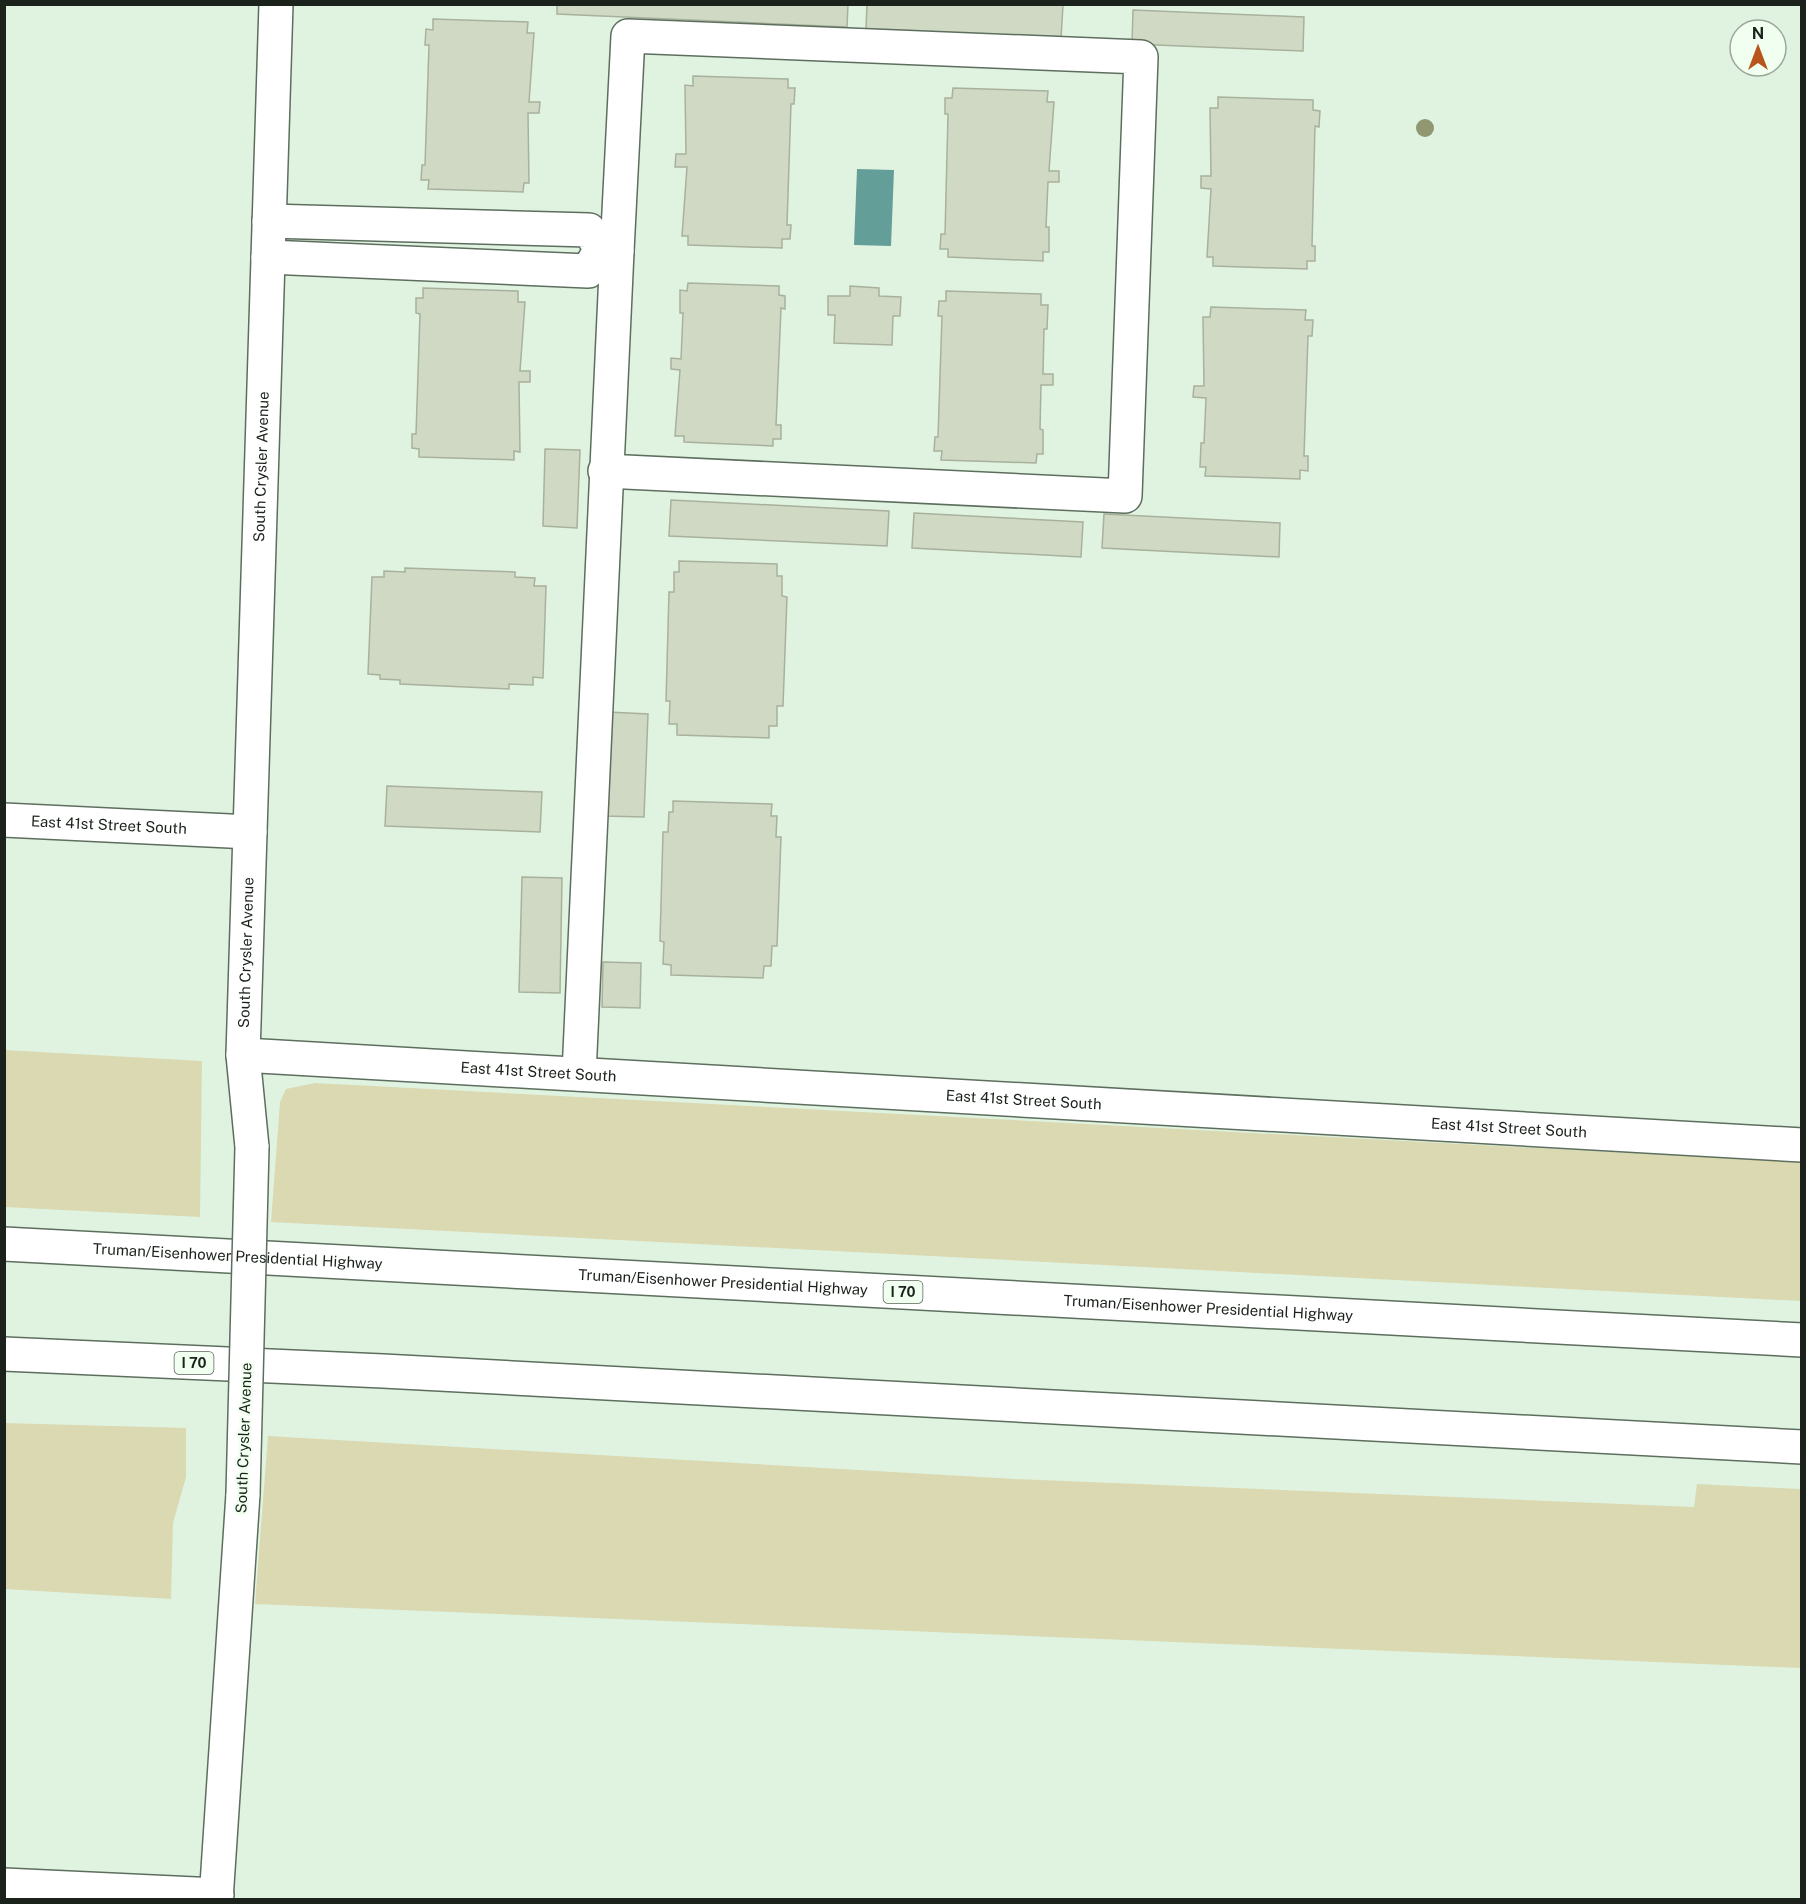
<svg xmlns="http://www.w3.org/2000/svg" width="1806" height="1904" font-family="'Public Sans',sans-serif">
<rect width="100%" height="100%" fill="#e0f3e1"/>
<g fill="#dad9b1">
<path d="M4,1050L202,1061L200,1217L5,1207Z"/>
<path d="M315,1083L1801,1162V1301L271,1222L280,1102L286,1089Z"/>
<path d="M4,1423L186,1428V1477L173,1523L171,1599L5,1589Z"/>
<path d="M268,1436L1015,1479L1694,1507L1697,1484L1801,1489V1668L255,1604Z"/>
</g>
<path fill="#639e98" d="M857,169L894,170L891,246L854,245Z"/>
<g fill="#cfd9c3" stroke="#a8b19c" stroke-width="1.5">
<path d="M557,4H848L847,27L557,14Z"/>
<path d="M867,4L1063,5L1061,38L866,29Z"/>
<path d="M1133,10L1304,17L1303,51L1132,44Z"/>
<path d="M433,19L528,22L527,33H534L529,102H540L539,113H528L529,183H524L523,192L428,189L429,180H421L422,165H425L429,45H425L426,29L433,30Z"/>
<path d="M693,76L788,79V88H795L794,104H791L787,225H791L790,239H782V248L688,245V236H682L687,167H675L676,154H686L685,85L693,86Z"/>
<path d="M953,88L1048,91L1047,102H1054L1049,171H1059V182H1048L1046,227H1049V252H1043V261L948,257V249H940L941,234H945L948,114H945V98H952Z"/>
<path d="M1218,97L1313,100V110L1320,111L1319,127L1315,126L1312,246H1315V261H1307V269L1213,266V257H1207L1211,189L1201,188V176H1211L1210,108H1218Z"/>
<path d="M688,283L779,286V295L785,296V309L781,308L776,425H781V439H773V446L684,442V436H675L680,370L671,369V358L681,359L683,313H680V290L687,291Z"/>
<path d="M850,286L879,288V296L901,297L900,316H893L892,345L834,343L835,315H828V296H850Z"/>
<path d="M423,288L518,291V302H525L520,371H530V382H519L520,452L514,451V460L419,457V449L412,448V434H416L420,314L416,313V298H423Z"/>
<path d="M946,291L1041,294V305H1048L1047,329H1044L1043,374H1053V385H1041L1040,429L1043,430V454H1037L1036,463L941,460L942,451H934L935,437H938L942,316H938L939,301H946Z"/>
<path d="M1211,307L1306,310L1305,320H1313L1312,336H1308L1304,456H1308V471L1300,470V479L1205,476L1206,467H1200L1201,443H1204L1206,398L1193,397L1194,386H1204L1203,317H1210Z"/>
<path d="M545,449L580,450L577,528L543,526Z"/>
<path d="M671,500L889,511L887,546L669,536Z"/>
<path d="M914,513L1083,522L1081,557L912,548Z"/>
<path d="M1104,514L1280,523L1279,557L1102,548Z"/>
<path d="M679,561L777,564V576H782V596L787,597L783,706H777V726H769V738L677,735V724H669L670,701H666L669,592H674V572H679Z"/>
<path d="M405,568L515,572V577L535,578L534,586H546L543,678L533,677V685L509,684V689L400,684V680L380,679V675L368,674L372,577H384V571L405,572Z"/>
<path d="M608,712L648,714L644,817L604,816Z"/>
<path d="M387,786L542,792L540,832L385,826Z"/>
<path d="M673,801L772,804L771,816H777L776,837H781L777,946H772L771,966H764L763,978L671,975V965L663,964L664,942L660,941L663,832H668L669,812H673Z"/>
<path d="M522,877L562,878L560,993L519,992Z"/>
<path d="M603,962L641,963L640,1008L602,1007Z"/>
</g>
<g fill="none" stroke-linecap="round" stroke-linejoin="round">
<g stroke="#5d6e5e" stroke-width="36">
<g id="minor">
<path d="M268,257L588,271L601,249L589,230L269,221"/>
<path d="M605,471L1125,496L1141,57L628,36L617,251"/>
<path id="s1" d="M4,820L250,832"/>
<path id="s2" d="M243,1055L1802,1145"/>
<path d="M579,1074L617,251L601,249"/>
<path d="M4,1885L217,1895"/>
</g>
</g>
<g stroke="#5d6e5e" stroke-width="36">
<g id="major">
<path id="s3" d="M252,1147L243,1055L276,4"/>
<path d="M216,1900L243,1494"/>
</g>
</g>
<g stroke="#5d6e5e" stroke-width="36">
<g id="highway">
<path id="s4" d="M4,1244L1802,1340"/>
<path d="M4,1354L383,1371L1802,1447"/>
</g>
</g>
<use href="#minor" stroke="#fff" stroke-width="33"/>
<use href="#major" stroke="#fff" stroke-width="33"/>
<use href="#highway" stroke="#fff" stroke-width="33"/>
<g stroke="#5d6e5e" stroke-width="36" stroke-linecap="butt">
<path id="major-bridge" d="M243,1494L252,1147"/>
</g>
<use href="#major-bridge" stroke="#fff" stroke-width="33"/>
</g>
<circle fill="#909771" cx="1425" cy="128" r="9"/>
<g text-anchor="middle" stroke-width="5" stroke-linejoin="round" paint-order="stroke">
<g fill="#f0fff0" stroke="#5b645b" stroke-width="1.5">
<rect x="883.5" y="1281" width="39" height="22" rx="4.5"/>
<rect x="174.5" y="1352" width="39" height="22" rx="4.5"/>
</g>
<g font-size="14" font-weight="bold" fill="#1b221b">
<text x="903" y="1297">I 70</text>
<text x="194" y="1368">I 70</text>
</g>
<g font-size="15" fill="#1b221b" stroke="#f0fff0">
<text dy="5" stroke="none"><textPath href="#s3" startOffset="681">South Crysler Avenue</textPath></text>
<text dy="5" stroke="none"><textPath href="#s1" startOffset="105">East 41st Street South</textPath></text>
<text dy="5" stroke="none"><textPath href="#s3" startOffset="195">South Crysler Avenue</textPath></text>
<text dy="5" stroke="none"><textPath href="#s2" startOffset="296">East 41st Street South</textPath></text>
<text dy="5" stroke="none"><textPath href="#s2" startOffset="782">East 41st Street South</textPath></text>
<text dy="5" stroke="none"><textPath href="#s2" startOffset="1268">East 41st Street South</textPath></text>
<text dy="5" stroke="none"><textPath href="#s4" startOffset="234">Truman/Eisenhower Presidential Highway</textPath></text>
<text dy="5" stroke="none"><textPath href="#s4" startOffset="720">Truman/Eisenhower Presidential Highway</textPath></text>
<text dy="5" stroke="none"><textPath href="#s4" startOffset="1206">Truman/Eisenhower Presidential Highway</textPath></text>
<text transform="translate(244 1438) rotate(-88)" y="5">South Crysler Avenue</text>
</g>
</g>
<rect width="1806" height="1904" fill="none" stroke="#1b221b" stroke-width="12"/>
<g transform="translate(1758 48)"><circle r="28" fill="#f0fff0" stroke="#9ba79b" stroke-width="1.5"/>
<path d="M0-4.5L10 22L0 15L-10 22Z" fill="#b8551c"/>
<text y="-9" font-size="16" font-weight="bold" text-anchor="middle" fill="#1b221b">N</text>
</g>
</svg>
